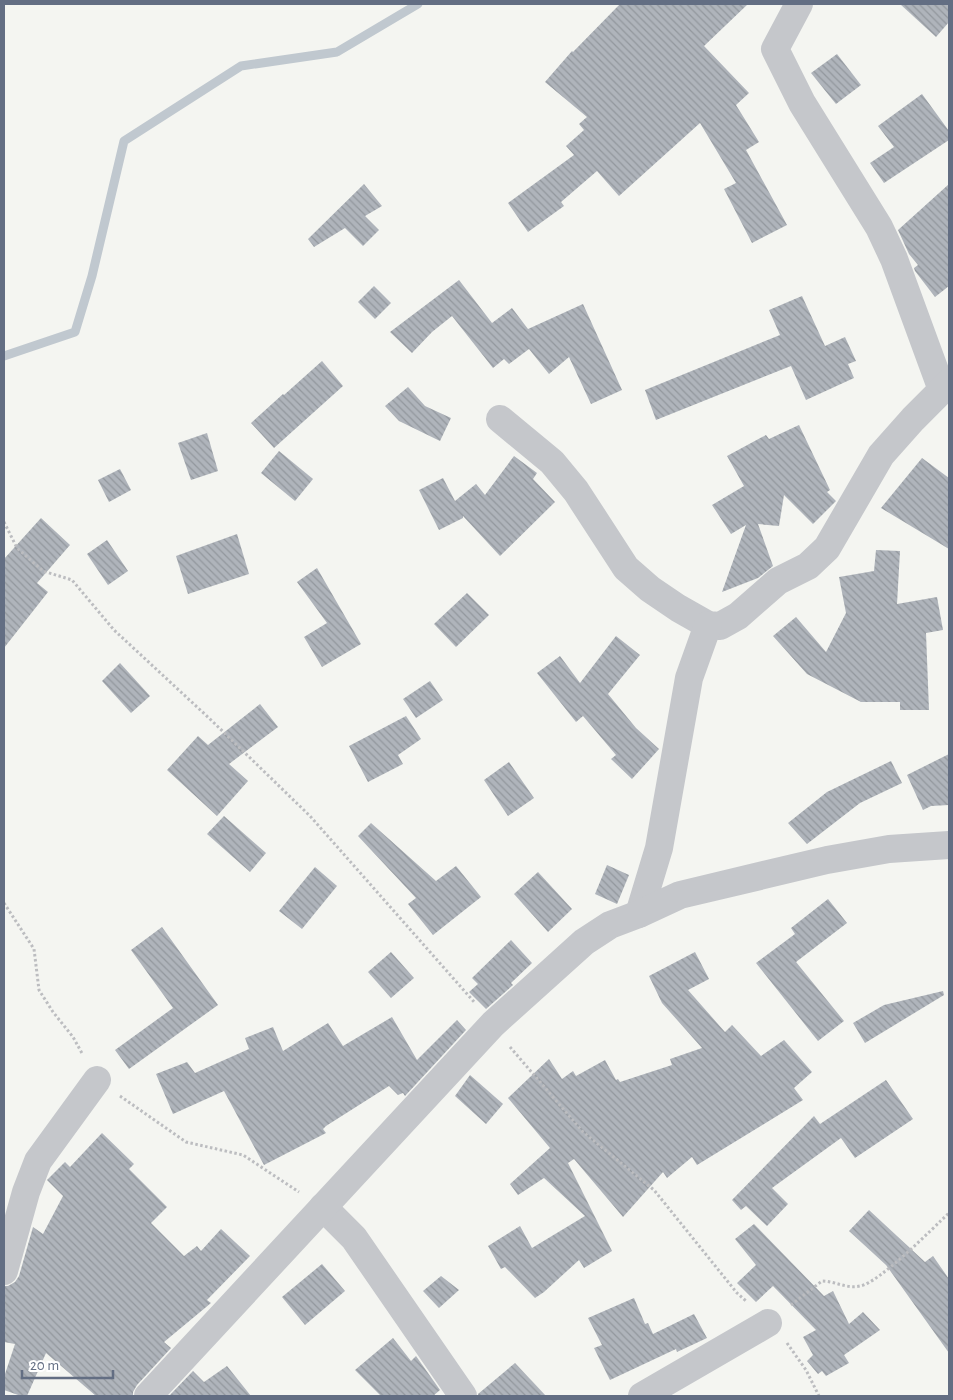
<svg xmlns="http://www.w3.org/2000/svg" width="953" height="1400" font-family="'Alegreya Sans',sans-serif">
<defs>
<pattern id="building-back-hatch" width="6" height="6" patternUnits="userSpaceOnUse" patternTransform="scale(1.25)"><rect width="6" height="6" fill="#afb4bb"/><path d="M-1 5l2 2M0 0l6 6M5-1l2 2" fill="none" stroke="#92979d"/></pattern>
</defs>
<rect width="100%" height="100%" fill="#f4f5f1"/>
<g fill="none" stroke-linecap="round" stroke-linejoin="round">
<path stroke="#c0c8cf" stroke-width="9" d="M4,356L75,332L92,276L124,141L241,66L337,52L418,4"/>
</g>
<g fill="url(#building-back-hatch)">
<path d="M620,4H748L704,46L749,93L736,105L759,142L746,150L787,225L752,243L724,189L736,183L700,123L619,196L597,171L561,202L564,206L528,232L508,203L574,155L566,146L584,130L579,124L587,117L545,82L572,51L573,52Z"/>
<path d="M900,4H949V22L936,37Z"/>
<path d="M837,54L861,85L836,104L811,73Z"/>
<path d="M922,94L949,131V140L884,183L870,163L894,147L878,126Z"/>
<path d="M364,184L382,206L365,216L379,230L363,246L345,228L314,247L308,239Z"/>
<path d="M949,184V286L935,297L915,271L914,268L918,265L909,254L898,230Z"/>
<path d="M459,280L492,323L512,308L528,329L583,304L622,390L591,404L569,357L549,374L529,349L509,364L504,359L493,368L452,316L432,332L412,353L390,332Z"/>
<path d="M374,286L391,303L375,319L358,302Z"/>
<path d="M802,296L825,346L845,337L856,361L848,364L854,378L806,400L791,366L656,420L645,390L780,335L769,310Z"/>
<path d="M322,361L343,386L274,448L251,423L283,394L284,395Z"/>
<path d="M408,387L425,406L451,418L440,441L399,421L385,406Z"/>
<path d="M799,425L830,490L827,492L836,501L813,524L784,495L779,526L758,524L773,566L758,578L722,592L746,525L731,534L712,505L744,486L727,456L766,435L769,439Z"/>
<path d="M207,433L218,471L191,480L178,443Z"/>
<path d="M279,451L313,479L295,501L261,473Z"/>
<path d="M514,456L537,473L533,479L555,502L500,556L463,516V518L439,530L419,490L443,478L455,501L476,484L485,495Z"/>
<path d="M922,458L949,478V549L881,508Z"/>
<path d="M120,469L131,490L109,502L98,480Z"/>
<path d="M41,518L70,545L37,583L48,592L4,648V559Z"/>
<path d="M237,534L249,574L188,594L176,556Z"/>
<path d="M107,540L128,571L108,585L87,554Z"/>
<path d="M876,550L900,551L897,604L937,597L943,630L926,633L929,710H900V702H861L807,674L773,636L796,617L826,652L846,613L839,577L874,571Z"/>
<path d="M317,568L361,644L322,667L304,637L327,623L297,582Z"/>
<path d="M467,593L489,615L456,647L434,624Z"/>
<path d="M616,636L640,655L608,694L636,728L659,749L632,779L611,759L616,755L583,716L576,722L537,673L560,656L580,683Z"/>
<path d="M120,663L150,696L131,713L102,681Z"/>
<path d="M430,681L443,700L416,718L403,699Z"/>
<path d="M260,704L278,727L229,764L248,781L217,816L167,770L198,736L208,745Z"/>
<path d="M406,716L421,739L398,755L403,764L368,782L349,746Z"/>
<path d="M949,754V805L931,806L923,810L907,775Z"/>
<path d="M891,761L902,783L860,803L807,844L788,823L827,792Z"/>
<path d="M509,762L534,798L508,816L484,780Z"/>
<path d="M224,816L266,853L250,872L207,834Z"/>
<path d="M371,823L436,881L456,866L481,897L433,935L408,904L416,898L358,836Z"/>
<path d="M607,865L629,875L617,904L595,894Z"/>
<path d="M315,867L337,886L302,929L279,911Z"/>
<path d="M538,872L572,909L548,932L514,894Z"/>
<path d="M828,899L847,923L796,962L844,1021L818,1041L756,963L795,934L791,928Z"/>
<path d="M162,927L218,1005L129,1069L115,1050L173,1008L131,950Z"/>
<path d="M511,940L532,963L511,983L513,985L486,1009L469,992L478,984L472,978Z"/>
<path d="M391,952L414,978L391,998L368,972Z"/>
<path d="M695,952L709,979L688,990L725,1032L732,1025L761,1056L784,1040L812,1072L794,1088L803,1100L697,1165L692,1157L667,1178L663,1172L623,1217L574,1159L568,1163L612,1251L584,1268L579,1260L544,1292L535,1298L505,1267L501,1269L488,1246L520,1226L532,1248L585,1216L544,1178L518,1195L510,1184L550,1148L508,1098L549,1059L562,1079L573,1071L576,1076L605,1060L616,1080L618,1079L620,1082L672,1065L670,1059L702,1048L662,1003L649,976Z"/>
<path d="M943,991L944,995L865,1043L853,1023L884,1005Z"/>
<path d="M392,1017L417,1060L457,1020L466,1030L405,1096L403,1093L398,1095L389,1086L326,1126L323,1129L326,1133L264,1165L224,1091L173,1114L156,1074L187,1062L195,1073L249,1049L245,1038L273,1027L283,1051L328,1023L343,1046Z"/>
<path d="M470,1075L503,1104L486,1124L455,1096Z"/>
<path d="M886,1080L913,1119L855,1158L841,1138L772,1188L788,1204L767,1226L746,1206L741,1210L732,1200L814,1116L820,1124Z"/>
<path d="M102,1133L134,1164L129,1169L167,1207L151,1223L184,1256L197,1246L201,1251L221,1229L250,1256L207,1300L211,1303L164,1342L171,1348L137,1385L133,1392V1396H96L46,1353L27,1396H21L4,1390V1377L15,1344L4,1342V1286H8L15,1282L19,1276L33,1227L43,1234L63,1196L47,1180L65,1162L70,1167Z"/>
<path d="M869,1210L925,1262L933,1256L949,1279V1353L886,1265L849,1231Z"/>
<path d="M754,1224L824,1296L833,1291L849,1324L863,1312L880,1330L844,1355L849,1363L826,1376L822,1371L818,1374L807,1361L813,1355L803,1337L816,1330L773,1286L756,1302L737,1283L756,1265L735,1239Z"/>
<path d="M322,1264L345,1291L305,1325L282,1297Z"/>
<path d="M441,1276L459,1290L439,1308L423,1291Z"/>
<path d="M634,1298L645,1324L648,1323L653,1334L694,1314L707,1338L677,1352L676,1349L610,1380L594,1348L602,1345L588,1318Z"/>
<path d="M393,1338L411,1361L416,1356L440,1390L433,1396H381L355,1370Z"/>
<path d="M515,1363L546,1396H478V1394Z"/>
<path d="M227,1366L251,1396H169L193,1371L204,1382Z"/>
</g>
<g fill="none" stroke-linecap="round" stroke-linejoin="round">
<g stroke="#bcbdc0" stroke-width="3" stroke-dasharray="2.5 2.5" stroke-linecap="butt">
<path d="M4,522L17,548L43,571L72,580L114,630L210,719L310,816L475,1003"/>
<path d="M4,903L34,949L39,990L53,1012L73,1037L83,1055"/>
<path d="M510,1047L583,1132L654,1190L737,1293L746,1301"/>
<path d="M120,1096L186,1142L243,1155L299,1192"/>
<path d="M791,1305L822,1281C835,1281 846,1289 860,1286C879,1283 933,1228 949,1213"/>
<path d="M787,1343L806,1370L819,1396"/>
</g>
<g stroke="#c5c7cb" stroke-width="28">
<path d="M799,4L775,49L802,103L879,227L894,259L942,390"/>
<path d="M500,419L552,462L576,491L626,568L650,589L678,608L708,625L720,626L738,616L778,581L808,566L827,548L881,455L913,419L949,383"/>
<path d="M639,914L659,848L689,678L708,625"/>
<path d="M323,1207L354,1238L463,1396"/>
<path d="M4,1271L26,1192L38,1161L97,1080"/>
<path d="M148,1396L493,1024L584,942L610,925L639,914L680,895L827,860L889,849L949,845"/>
<path d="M642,1396L768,1323"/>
</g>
</g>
<rect width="953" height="1400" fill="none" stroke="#636e83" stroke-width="10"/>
<path d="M22 1370v8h91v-8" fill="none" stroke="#636e83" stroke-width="2.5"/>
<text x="30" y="1370" font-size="15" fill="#636e83" stroke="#ffffff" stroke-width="4" paint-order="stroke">20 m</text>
</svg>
